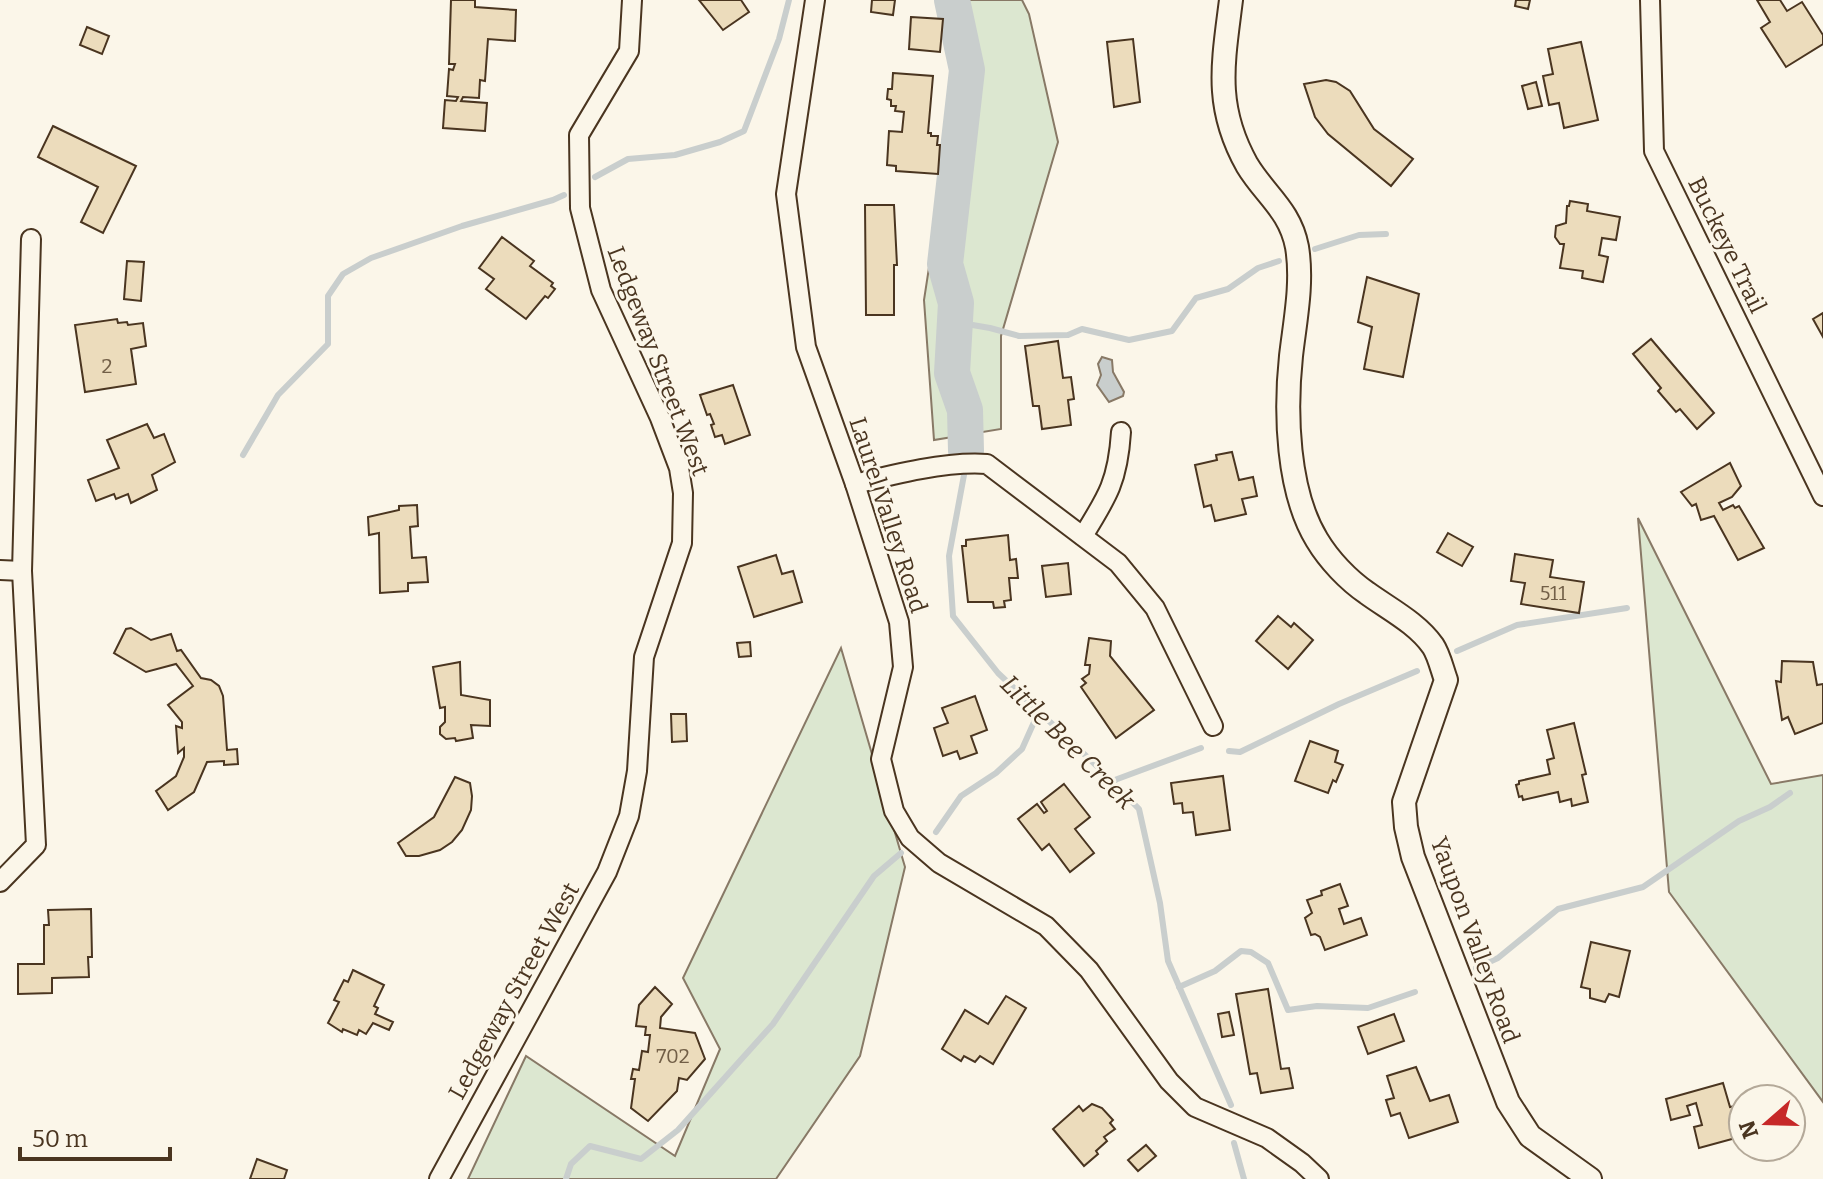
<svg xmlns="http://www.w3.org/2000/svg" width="1823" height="1179" font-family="Bitter,serif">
<rect width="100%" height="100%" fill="#fbf6e9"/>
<g fill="#dce7d0" stroke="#887966" stroke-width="2">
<path d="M944,0H1022L1029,14L1058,142L1001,336V429L934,440L924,300L960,66Z"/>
<path d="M1638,518L1771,784L1823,775V1102L1669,892Z"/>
<path d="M841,648L905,867L860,1056L776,1179H468L526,1056L675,1156L720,1049L683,978Z"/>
</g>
<path fill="#c9cecd" stroke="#887966" stroke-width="2" d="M1102,357L1112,360L1113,372L1124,392L1123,396L1109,402L1097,385L1101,375L1098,364Z"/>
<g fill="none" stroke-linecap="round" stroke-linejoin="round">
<g stroke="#c9cecd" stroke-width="6">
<path d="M595,177L628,159L675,155L720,142L744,131L779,39L789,0"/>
<path d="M1315,249L1359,235L1386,234"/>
<path d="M955,322L990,328L1019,336L1068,335L1082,329L1129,340L1172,331L1196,298L1228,289L1258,268L1279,261"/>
<path d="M243,455L278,395L328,344V296L343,274L371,258L462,226L553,200L564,195"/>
<path d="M964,475L949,556L953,616L998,673L1100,769L1139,809L1160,903L1168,961L1231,1105"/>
<path d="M1457,651L1517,625L1627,608"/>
<path d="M1229,751L1240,752L1339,704L1417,671"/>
<path d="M1112,781L1201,748"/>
<path d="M936,832L961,796L996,773L1022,749L1039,711"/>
<path d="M1476,968L1498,958L1558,909L1643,887L1739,821L1770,807L1790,793"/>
<path d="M1179,987L1215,971L1241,951L1251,952L1268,963L1288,1010L1317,1006L1368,1008L1415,992"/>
<path d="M1234,1143L1244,1179"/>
<path d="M566,1179L571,1164L590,1146L641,1159L678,1130L773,1024L874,876L901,853"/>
</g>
<path stroke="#c9cecd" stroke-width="36" d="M952,0L967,70L945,264L956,303L952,373L965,410L966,451"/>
</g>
<g fill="#ecdcbc" stroke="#4a3520" stroke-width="2">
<path d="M451,0H475V7L516,10L515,41L488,39L485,81L480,80L479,98L463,97L461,101L487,103L485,131L443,128L445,100L456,101L458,97L447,96L449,69L453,70L455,64H449Z"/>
<path d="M699,0H741L749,12L723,30Z"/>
<path d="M872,0H895L893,15L871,12Z"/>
<path d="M1516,0H1530L1528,9L1515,6Z"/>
<path d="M1757,0H1780L1787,11L1802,2L1823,35V44L1786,67L1761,28L1770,22Z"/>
<path d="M911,17L943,19L940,52L909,49Z"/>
<path d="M87,27L109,36L102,54L80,45Z"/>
<path d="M1133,39L1140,102L1114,107L1107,42Z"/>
<path d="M1581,42L1598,120L1564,128L1559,103L1549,105L1543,76L1553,74L1548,49Z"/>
<path d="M893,73L933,76L928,133H931V136H938L937,145H940L938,174L896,171V166L887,165L889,131L902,132L904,112L895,111L896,106H891V100L887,99L888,89H892Z"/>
<path d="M1326,80L1336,82L1350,91L1374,129L1413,159L1391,186L1328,134L1315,117L1304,84Z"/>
<path d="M1536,82L1542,106L1528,109L1522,86Z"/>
<path d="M53,126L136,166L103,233L81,222L98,187L38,157Z"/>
<path d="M1570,201L1588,204L1587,211L1620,217L1616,240L1602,238L1599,255L1608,257L1603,282L1582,278L1583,271L1560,268L1564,244H1560L1555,237L1556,226L1566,223L1567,206H1569Z"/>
<path d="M865,205H894L897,265H894V315H866Z"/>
<path d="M502,237L534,261L530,266L553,283L551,286L555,289L548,298L545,296L526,319L486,289L494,279L479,268Z"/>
<path d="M127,261L144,262L141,301L124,299Z"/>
<path d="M1367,277L1419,294L1403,377L1364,369L1372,327L1358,322Z"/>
<path d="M1823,313V337L1813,319Z"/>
<path d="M117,319L118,323L127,322L128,325L143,323L146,346L131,349L136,384L85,392L75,325Z"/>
<path d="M1651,339L1714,413L1697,429L1680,409L1676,412L1658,391L1661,388L1633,354Z"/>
<path d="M1058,341L1063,378L1071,377L1074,399L1068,400L1071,425L1042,429L1039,406H1033L1025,346Z"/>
<path d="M733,385L750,435L725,444L722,435L715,437L711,425L714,424L710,414L707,415L700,395Z"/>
<path d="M147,424L154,438L164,434L175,462L152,475L157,490L131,503L128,494L116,499L114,494L96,501L88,480L119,468L107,440Z"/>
<path d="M1232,452L1239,480L1253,477L1257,496L1242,499L1246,514L1215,521L1211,505L1204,507L1195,465L1217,460L1216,455Z"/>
<path d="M1730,463L1741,486L1732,497L1719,503L1723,510L1733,505L1735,508L1739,506L1764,548L1738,560L1714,516L1701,520L1696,504L1692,506L1681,492Z"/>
<path d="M417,505L418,526L410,527L412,558L426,557L428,582L408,583V591L380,593L379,533L369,535L368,517L399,510V506Z"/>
<path d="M1448,533L1473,547L1462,566L1437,552Z"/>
<path d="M1008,535L1010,560L1016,559L1018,578H1009L1011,600L1004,601L1005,607L994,608L993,602H968L962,546H966V540Z"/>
<path d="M1515,554L1553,560L1550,577L1584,582L1579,613L1521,604L1525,583L1511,581Z"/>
<path d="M776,555L782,574L793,571L802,602L754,617L738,567Z"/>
<path d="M1068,563L1071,594L1046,597L1042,566Z"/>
<path d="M1278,616L1291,627L1294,623L1313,640L1288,669L1256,641Z"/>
<path d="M131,628L151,640L171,634L177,651L181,650L201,678L211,680L219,686L223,696L227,750L237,749L238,764L224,765V761L207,762L194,792L168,810L156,791L176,776L184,757V748L178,753L176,726L182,728V722L168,705L193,686L176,664L146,672L114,653L126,629Z"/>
<path d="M1089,638L1111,641L1110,656L1154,710L1116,738L1081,687L1086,683L1082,679L1089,674L1090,665H1085Z"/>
<path d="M750,642L751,656L739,657L737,643Z"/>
<path d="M1782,661L1813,662L1817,685L1823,684V723L1795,734L1788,717L1782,720L1776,681L1781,682Z"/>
<path d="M460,662L461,695L490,700V726L471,725L473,738L456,741L455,738L446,739L440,734V727L445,722V707L440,708L433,667Z"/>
<path d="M975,696L987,730L971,736L977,753L960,759L957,751L943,756L934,728L948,723L942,708Z"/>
<path d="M671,714H686L687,741L672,742Z"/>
<path d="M1574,723L1586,774L1582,775L1588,802L1572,806L1571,799L1560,802L1558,792L1523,800L1522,796L1519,797L1516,785L1519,784V781L1550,774L1547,760L1554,758L1547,730Z"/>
<path d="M1310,741L1338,751L1335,762L1343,765L1336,782L1333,780L1328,793L1295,781Z"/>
<path d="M1223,776L1230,830L1196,835L1193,812L1183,813L1182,803L1174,804L1171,783Z"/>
<path d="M455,777L470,783L472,796L471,810L462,830L452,842L440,850L419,856H406L398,843L434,817Z"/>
<path d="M1064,784L1090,817L1075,829L1094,853L1070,872L1049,844L1042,850L1018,819L1037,804L1044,813L1047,811L1041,802Z"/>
<path d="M1340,884L1348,906L1339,909L1344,924L1361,918L1367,935L1325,950L1320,937L1315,934L1311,935L1305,918L1312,913L1307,900L1322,895L1321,891Z"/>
<path d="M91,909L92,957H88L89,977L52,978V993L18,994V964H44V925H49L48,910Z"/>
<path d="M1591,942L1630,951L1619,997L1609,994L1605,1002L1590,998V989L1581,987Z"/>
<path d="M353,970L384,985L374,1006L378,1008L375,1014L393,1022L389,1030L373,1023L366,1034L359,1030L357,1035L343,1029L342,1032L328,1023L339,1002L334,1000L344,980L348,982Z"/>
<path d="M655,987L672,1004L661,1017L660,1028L695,1033L705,1059L687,1080L679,1078L677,1091L648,1121L631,1108L635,1079H631L633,1069L639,1070L642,1051L648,1052L650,1035H645L646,1027L636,1026L639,1005Z"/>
<path d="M1268,989L1281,1069L1289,1068L1293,1088L1261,1093L1257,1073L1250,1074L1236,994Z"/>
<path d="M1006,996L1026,1008L993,1064L980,1056L975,1062L964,1056L961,1061L942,1049L965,1010L988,1024Z"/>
<path d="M1229,1012L1234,1035L1222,1037L1218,1014Z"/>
<path d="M1394,1014L1404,1041L1368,1054L1358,1027Z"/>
<path d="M1416,1067L1430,1101L1449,1095L1458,1122L1409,1138L1400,1113L1391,1116L1386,1100L1394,1098L1387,1076Z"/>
<path d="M1723,1083L1730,1107L1736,1106L1743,1136L1699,1148L1694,1127L1702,1125L1696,1103L1687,1106L1690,1115L1671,1120L1666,1099Z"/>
<path d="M1092,1104L1102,1108L1113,1120L1110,1123L1115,1129L1104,1137L1107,1141L1096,1151L1098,1154L1084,1166L1053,1129L1079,1106L1083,1111Z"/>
<path d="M1146,1145L1156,1156L1138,1171L1128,1160Z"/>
<path d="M257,1159L287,1170L284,1179H250Z"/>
</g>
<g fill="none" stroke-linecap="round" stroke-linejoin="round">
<g stroke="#4a3520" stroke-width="22">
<g id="minor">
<path d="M815,0L786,194L806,347L855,484L899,622L903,667L881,759L894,811L910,838L939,863L1046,926L1089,970L1169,1081L1195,1107L1267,1138L1302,1163L1319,1179"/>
<path d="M1650,0L1654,151L1823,496"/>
<path d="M855,484C895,474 947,461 987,464L1118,563L1155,608L1213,726"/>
<path d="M1083,536C1108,496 1118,480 1121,432"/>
<path d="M0,570L22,571"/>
<path d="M0,882L36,845L22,571L31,239"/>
<path d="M439,1179L607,872L629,816L637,771L644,657L682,543L683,493L679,468L660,418L601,290L580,208L579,135L629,51L632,0"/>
</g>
</g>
<g stroke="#4a3520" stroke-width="26">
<path id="tertiary" d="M1231,0C1223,64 1214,106 1247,165C1265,195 1290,210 1297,247C1303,283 1295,321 1291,356C1285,412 1287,491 1317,540C1329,560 1348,580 1367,593C1389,609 1417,623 1433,646C1439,655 1442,669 1446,680L1404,802L1406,827L1413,857L1508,1102L1530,1136L1590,1179"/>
</g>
<use href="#minor" stroke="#fbf6e9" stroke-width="18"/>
<use href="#tertiary" stroke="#fbf6e9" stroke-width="22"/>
</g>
<g text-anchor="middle" stroke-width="6" stroke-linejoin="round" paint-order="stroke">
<g font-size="20" fill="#725f47">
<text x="107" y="373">2</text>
<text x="1553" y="600">511</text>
<text x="673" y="1063">702</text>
</g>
<g font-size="24" fill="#4a3520" stroke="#fbf6e9">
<text transform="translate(1727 245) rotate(64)" y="8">Buckeye Trail</text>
<text transform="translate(658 361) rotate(69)" y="8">Ledgeway Street West</text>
<text transform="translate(888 515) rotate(72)" y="8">Laurel Valley Road</text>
<text transform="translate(1475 940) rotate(70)" y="8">Yaupon Valley Road</text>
<text transform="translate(514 991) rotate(-61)" y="8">Ledgeway Street West</text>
</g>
<g font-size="26" font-style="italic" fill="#4a3520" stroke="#fbf6e9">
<text transform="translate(1068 742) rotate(45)" y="9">Little Bee Creek</text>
</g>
</g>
<g transform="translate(1767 1123) rotate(250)"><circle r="38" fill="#fbf6e9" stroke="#b4a999" stroke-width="2"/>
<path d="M0-6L14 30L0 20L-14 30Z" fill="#c62828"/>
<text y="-12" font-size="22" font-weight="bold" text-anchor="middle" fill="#4a3520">N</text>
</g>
<path d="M20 1147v12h150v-12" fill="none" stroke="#4a3520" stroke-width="4"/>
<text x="32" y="1147" font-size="24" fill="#4a3520" stroke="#fbf6e9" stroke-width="6" paint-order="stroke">50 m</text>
</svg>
